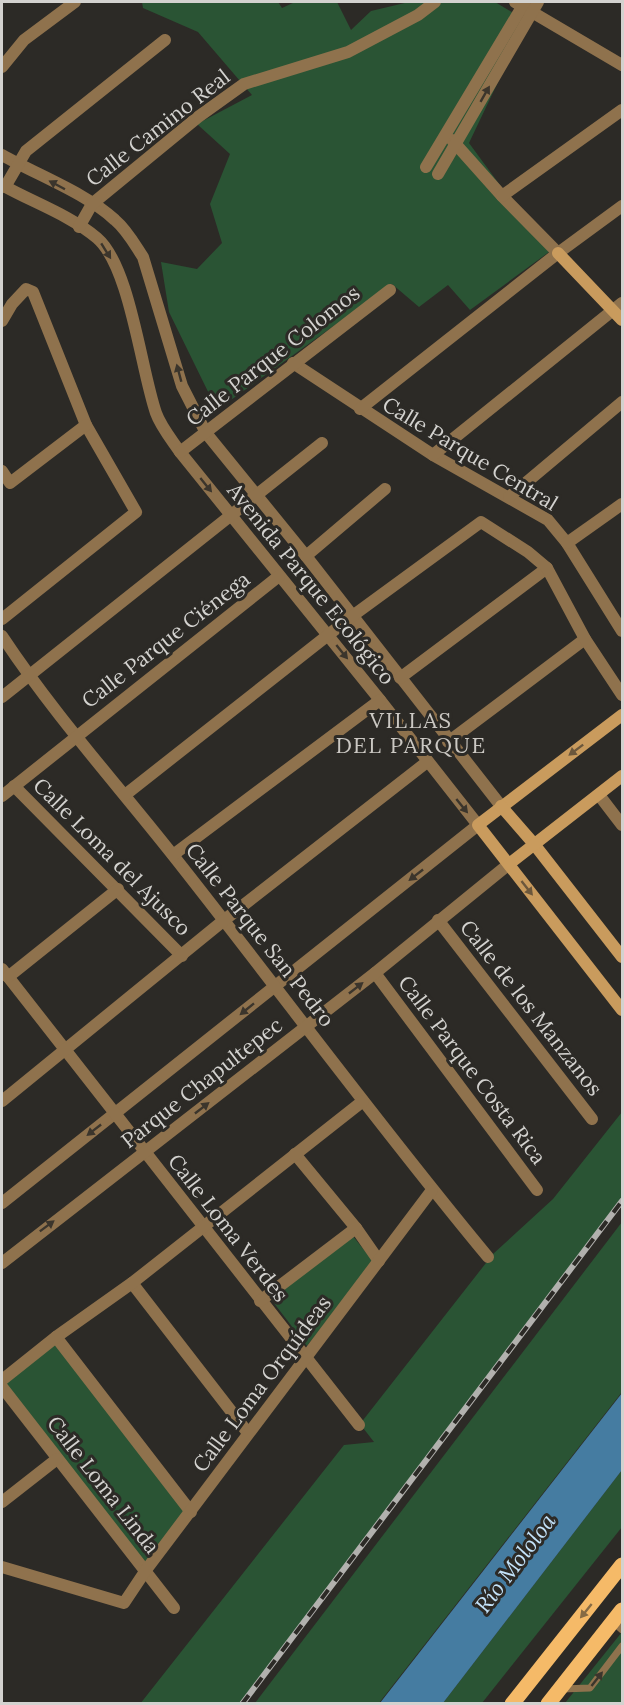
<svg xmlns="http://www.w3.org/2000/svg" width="624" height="1705" font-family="Lora,serif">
<rect width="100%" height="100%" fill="#2c2a26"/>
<g fill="#2a5434">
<path d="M142,2H278L282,8L295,2H337L351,30L371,11L409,2H495L527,21L469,143L549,252L470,310L448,285L419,307L392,284L217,410L169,312L161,262L197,269L222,243L210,204L230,154L197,124L252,95L198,32L143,8Z"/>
<path d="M622,1112V1198L240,1703L140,1704L344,1445L374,1442L360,1424L493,1254L553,1199Z"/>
<path d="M622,1222V1392L379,1703H255Z"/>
<path d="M352,1235L373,1261L307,1346L270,1298Z"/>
<path d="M58,1340L190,1512L146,1568L2,1383Z"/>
<path d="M622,1470V1527L482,1703H443Z"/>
<path d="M622,1632V1703H565Z"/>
</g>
<path fill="#457ca1" d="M622,1393V1470L443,1703H380Z"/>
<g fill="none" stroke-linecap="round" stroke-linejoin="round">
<g stroke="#8f724d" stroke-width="7">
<path d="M613,1622L622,1630"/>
<path d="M562,1689L590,1688L622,1646"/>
</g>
<g stroke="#8f724d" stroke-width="12">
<path d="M515,2L622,65"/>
<path d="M2,67L24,40L75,2"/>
<path d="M452,140L502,196L558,253"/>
<path d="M2,155C37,175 86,193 115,220C127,230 135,245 143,257L182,386L206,433L306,556L501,806"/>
<path d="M426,167L525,2"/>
<path d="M438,174L538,2"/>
<path d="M2,185C32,202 70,215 97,238C130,266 141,370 156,413C161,427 172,440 180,452L380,700L478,825L2,1203"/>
<path d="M5,187L26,151L165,40"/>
<path d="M502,196L622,110"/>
<path d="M79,227L92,204L198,117L244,84L348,52L418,15L435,2"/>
<path d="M2,321L12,304L26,289L33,292L86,425L136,512L2,619"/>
<path d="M293,363L433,455L548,520L567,543L622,631"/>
<path d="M360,409L558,253L622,206"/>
<path d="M180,452L390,290"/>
<path d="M433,455L622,303"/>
<path d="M2,471L10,483L86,425"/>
<path d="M509,497L622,402"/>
<path d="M567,543L622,504"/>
<path d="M306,556L385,489"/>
<path d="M2,636C53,713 115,782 172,854C278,988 379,1126 488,1257"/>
<path d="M400,678L547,568"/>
<path d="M2,697L322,443"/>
<path d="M448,742L585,639"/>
<path d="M14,786L182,956"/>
<path d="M125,795L351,617L481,522L528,552L547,568L585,639L622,695"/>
<path d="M599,795L622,825"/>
<path d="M2,796L279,576"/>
<path d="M173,855L380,700"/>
<path d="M438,920L592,1119"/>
<path d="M2,969L359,1425"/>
<path d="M375,973L537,1190"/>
<path d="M8,977L118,889"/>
<path d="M2,1101L223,921L427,762"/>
<path d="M295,1154L356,1228L379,1261"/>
<path d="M2,1263L375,973L509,864"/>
<path d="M132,1283L248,1433"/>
<path d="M260,1301L356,1228"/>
<path d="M56,1337L191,1512"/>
<path d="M2,1380L56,1337L132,1283L363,1101"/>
<path d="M2,1387L174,1608"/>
<path d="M2,1502L57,1459"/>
<path d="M2,1567L124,1603L146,1570L432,1190"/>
</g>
<g stroke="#c99b5d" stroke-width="12">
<path d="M558,253L622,320"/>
<path d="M622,715L478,825L622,1010"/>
<path d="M501,806L534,844L622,957"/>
<path d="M509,864L622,776"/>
</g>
<g stroke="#f5ba68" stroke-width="15">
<path d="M512,1704L622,1565"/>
<path d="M548,1704L622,1610"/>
</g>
<g stroke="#b2b1ae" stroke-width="6">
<path id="rail" d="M242,1704L622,1201"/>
</g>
<use href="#rail" stroke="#2c2a26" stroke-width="4" stroke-dasharray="11" stroke-linecap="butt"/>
</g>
<defs><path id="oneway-solid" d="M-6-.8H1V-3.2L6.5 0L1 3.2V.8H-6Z" transform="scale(1.5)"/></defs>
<g fill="#3b352c">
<use href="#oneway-solid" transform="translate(485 94) rotate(-60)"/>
<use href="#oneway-solid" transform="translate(57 185) rotate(-152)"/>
<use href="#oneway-solid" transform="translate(106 251) rotate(58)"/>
<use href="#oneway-solid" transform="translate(179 373) rotate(-105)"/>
<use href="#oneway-solid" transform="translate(206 485) rotate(51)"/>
<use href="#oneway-solid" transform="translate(342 652) rotate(51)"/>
<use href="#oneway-solid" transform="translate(462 806) rotate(51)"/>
<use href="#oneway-solid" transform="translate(416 875) rotate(142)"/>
<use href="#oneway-solid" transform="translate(356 988) rotate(-38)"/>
<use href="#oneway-solid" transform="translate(247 1009) rotate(141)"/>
<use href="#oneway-solid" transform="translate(202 1108) rotate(-38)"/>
<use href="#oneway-solid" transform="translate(94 1130) rotate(142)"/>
<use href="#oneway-solid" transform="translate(47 1226) rotate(-37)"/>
<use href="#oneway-solid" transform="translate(597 1679) rotate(-52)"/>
</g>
<g fill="#6b573c">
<use href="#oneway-solid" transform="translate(576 750) rotate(143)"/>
<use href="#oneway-solid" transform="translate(527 888) rotate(52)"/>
</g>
<use fill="#866b44" href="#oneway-solid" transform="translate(586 1611) rotate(129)"/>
<g text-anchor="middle" stroke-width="6" stroke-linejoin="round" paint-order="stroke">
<g font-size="21" fill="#d3d2cf" stroke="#2c2a26">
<text transform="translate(158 128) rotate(-38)" y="7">Calle Camino Real</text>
<text transform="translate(273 356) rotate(-38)" y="7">Calle Parque Colomos</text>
<text transform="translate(470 454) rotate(31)" y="7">Calle Parque Central</text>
<text transform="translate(311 584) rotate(51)" y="7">Avenida Parque Ecológico</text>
<text transform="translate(166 640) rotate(-38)" y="7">Calle Parque Ciénega</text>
<text transform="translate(112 857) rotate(45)" y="7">Calle Loma del Ajusco</text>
<text transform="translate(260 935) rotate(52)" y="7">Calle Parque San Pedro</text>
<text transform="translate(531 1008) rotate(52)" y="7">Calle de los Manzanos</text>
<text transform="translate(472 1070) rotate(53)" y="7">Calle Parque Costa Rica</text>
<text transform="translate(202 1083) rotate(-38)" y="7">Parque Chapultepec</text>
<text transform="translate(228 1228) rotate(52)" y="7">Calle Loma Verdes</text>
<text transform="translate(262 1384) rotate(-53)" y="7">Calle Loma Orquídeas</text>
<text transform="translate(103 1485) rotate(52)" y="7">Calle Loma Linda</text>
</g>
<g font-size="22" letter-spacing="1.5" fill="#cbc8c3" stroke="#2c2a26">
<text x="411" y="728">VILLAS<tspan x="411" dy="25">DEL PARQUE</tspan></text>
</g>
<g font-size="22" font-style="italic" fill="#c4e3fa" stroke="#2c2a26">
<text transform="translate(515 1563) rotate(-53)" y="8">Río Mololoa</text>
</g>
</g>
<rect width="624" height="1705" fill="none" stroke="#d3d2cf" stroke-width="6"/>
</svg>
